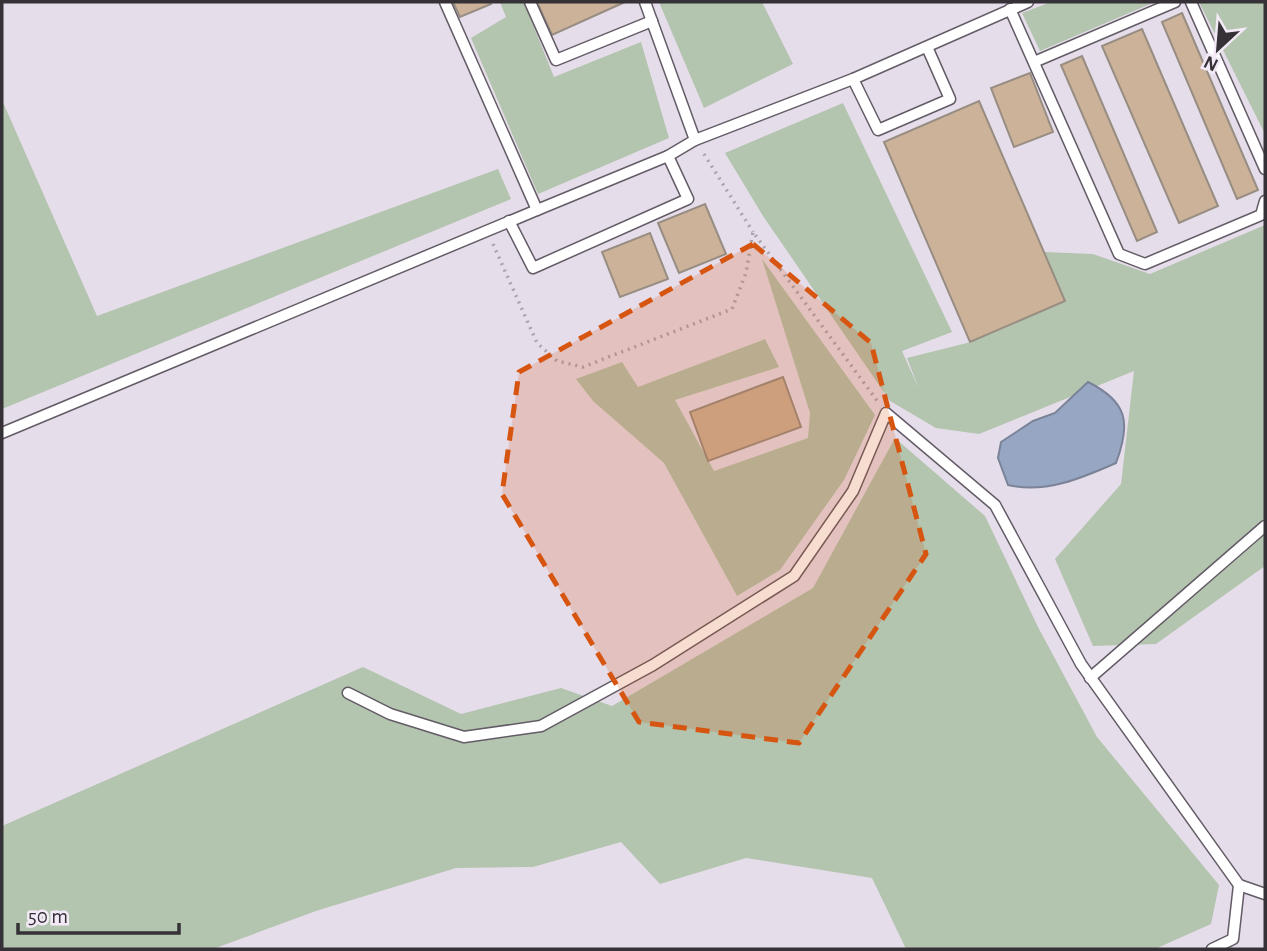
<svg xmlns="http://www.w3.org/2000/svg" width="1267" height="951" font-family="'Alegreya Sans',sans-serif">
<rect width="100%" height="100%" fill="#e6ddea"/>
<g fill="#b3c4af">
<path d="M500,2H524L554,77L641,42L669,138L538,194L471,38L506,17Z"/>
<path d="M659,2H762L793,64L704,108Z"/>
<path d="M1051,2H1155L1040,51L1022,13Z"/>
<path d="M1199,2H1265V134Z"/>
<path d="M2,100L97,316L498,169L511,199L2,409Z"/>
<path d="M843,103L952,332L902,351L919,389L907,358L971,342L1044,252L1093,254L1150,274L1265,225V566L1156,644L1093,646L1055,559L1121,484L1134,371L979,434L936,428L890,401L763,216L725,153Z"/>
<path d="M762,259L875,415L844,480L780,570L737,596L664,463L593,401L576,379L622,362L638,387L765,339L779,367L675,400L714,471L808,438L810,413Z"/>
<path d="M895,438L985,516L1038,627L1097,737L1219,885L1211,924L1155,949H906L872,878L746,858L660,884L621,842L533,867L456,868L316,911L213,949H2V826L363,667L461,714L561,688L612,706L813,588Z"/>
</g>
<path fill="#97a6c2" stroke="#7a8398" stroke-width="2" d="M1088,382C1128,402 1131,423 1116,463C1082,478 1045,494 1008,485L998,458L1001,442L1033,421L1055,413Z"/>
<g fill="#cbb299" stroke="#988d82" stroke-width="2">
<path d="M453,2H490L491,4L460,17Z"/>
<path d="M537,2H625L552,35Z"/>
<path d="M1182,13L1258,190L1237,199L1162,22Z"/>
<path d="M1142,29L1218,206L1179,223L1102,46Z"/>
<path d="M1082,56L1157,232L1137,241L1061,65Z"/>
<path d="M1030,73L1053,132L1014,147L991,88Z"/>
<path d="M979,101L1065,301L970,342L884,142Z"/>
<path d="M705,204L726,254L679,273L658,223Z"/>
<path d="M650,233L668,279L620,297L602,252Z"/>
<path d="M783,377L801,427L708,461L690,412Z"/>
</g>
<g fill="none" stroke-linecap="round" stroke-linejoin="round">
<g stroke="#635b66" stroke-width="13">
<g id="service">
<path d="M445,2L537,210L668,156L695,140L853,79L1028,2"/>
<path d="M530,2L556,60L652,21"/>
<path d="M645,2L695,140"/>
<path d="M1191,2L1265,169"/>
<path d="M1010,9L1119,254L1145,264L1261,215L1265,201"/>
<path d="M1034,62L1175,2"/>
<path d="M853,79L878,130L950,99L927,47"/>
<path d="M509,221L533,268L688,199L668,156"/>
<path d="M2,433L537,210"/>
<path d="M1090,678L1265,526"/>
<path d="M348,693L390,714L464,737L541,726L653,665L794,576L853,491L886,413L995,505L1081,664L1239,885L1233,939L1212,949"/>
<path d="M1239,885L1265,894"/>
</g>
</g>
<g stroke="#aba4ae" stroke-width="3.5" stroke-dasharray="2 5" stroke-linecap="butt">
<path d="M704,154L753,232"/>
<path d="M493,244L537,343L557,361L583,367L732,309L746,273L753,232L878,402"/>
</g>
<use href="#service" stroke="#fff" stroke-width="10"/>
</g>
<path fill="#d65510" fill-opacity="0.2" stroke="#d65510" stroke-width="5" stroke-dasharray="14 9" stroke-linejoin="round" d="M753,244L871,343L926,554L799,743L639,722L502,494L519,372Z"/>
<rect width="1267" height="951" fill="none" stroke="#353136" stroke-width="7"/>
<g transform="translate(1218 49) rotate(206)" stroke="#f4eaf7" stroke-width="5" paint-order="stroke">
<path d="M0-5L12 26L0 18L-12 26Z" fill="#353136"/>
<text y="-10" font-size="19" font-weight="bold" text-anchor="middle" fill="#353136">N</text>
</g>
<path d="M18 923v10h161v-10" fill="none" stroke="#353136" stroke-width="3.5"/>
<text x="28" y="923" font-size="21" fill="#353136" stroke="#f4eaf7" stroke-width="5" paint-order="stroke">50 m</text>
</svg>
